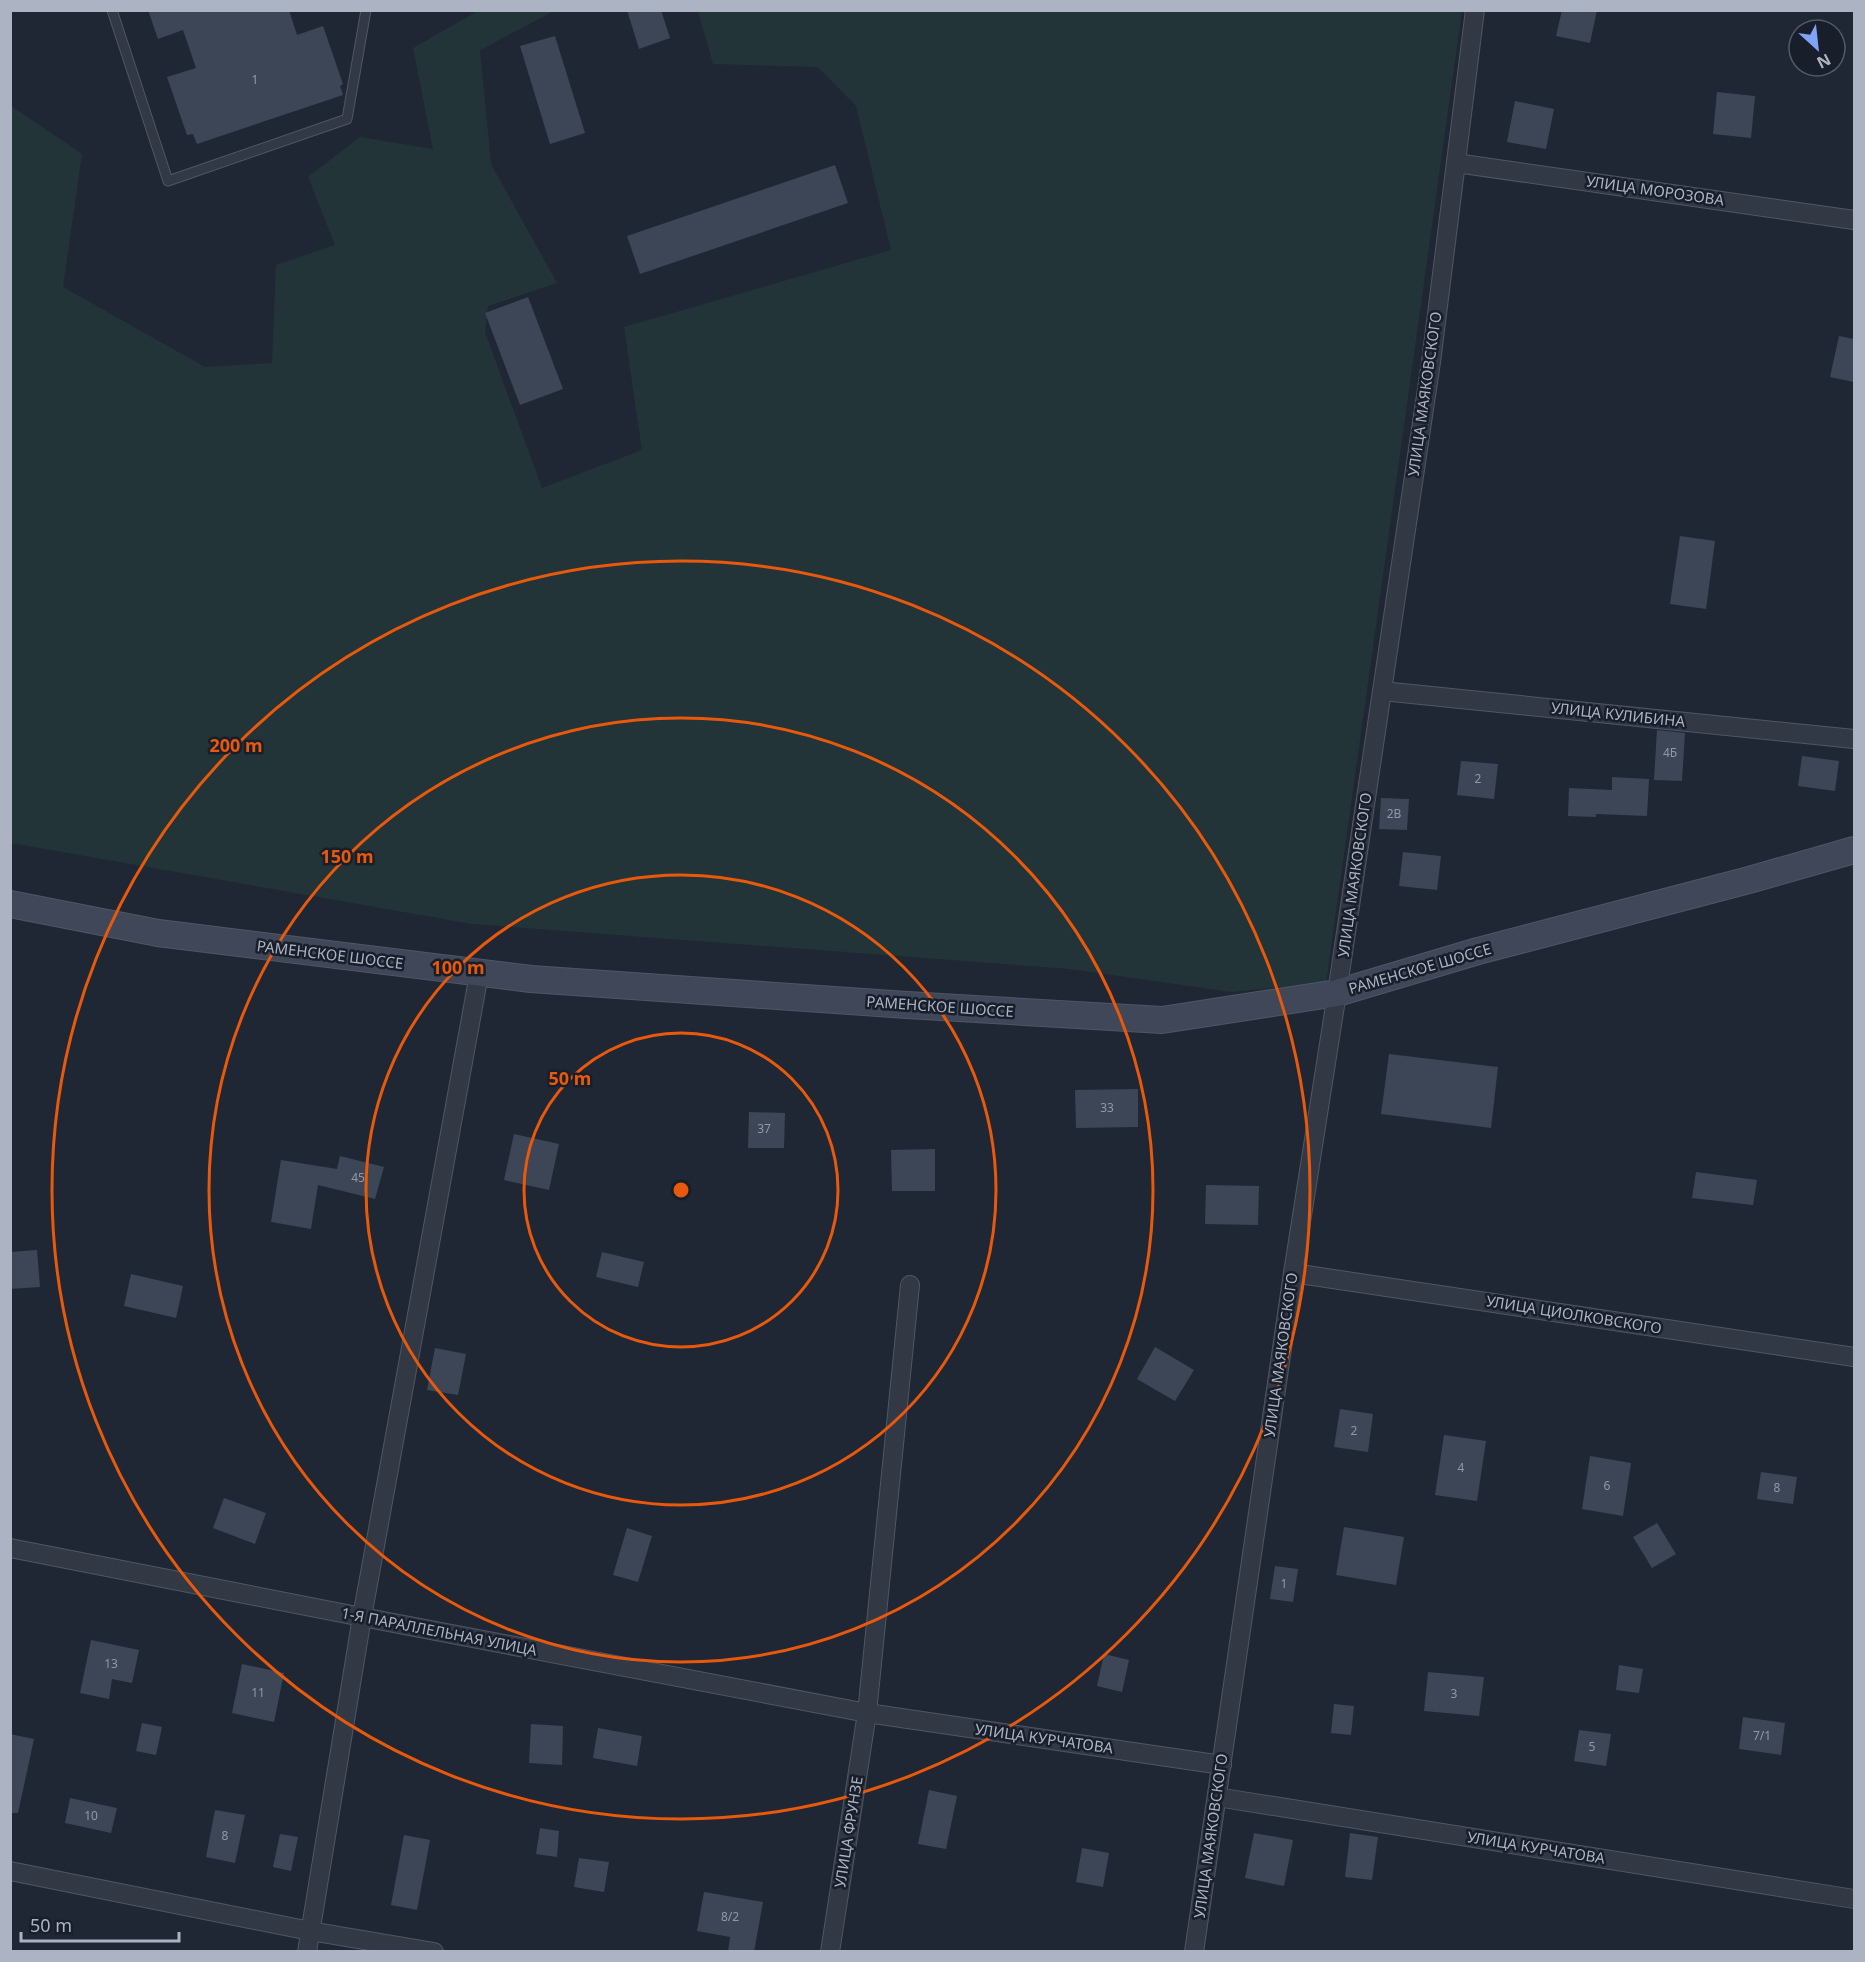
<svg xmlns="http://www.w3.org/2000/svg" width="1865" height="1962" font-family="'Noto Sans',sans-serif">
<rect width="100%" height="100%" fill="#1f2735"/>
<path fill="#223437" d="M478,11H554L480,50L491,164L557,283L488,306L485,332L542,488L642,450L624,327L891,250L856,106L818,67L713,64L698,11H1462L1326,983L1231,992L1070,969L472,924L11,843L10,105L82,154L63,287L205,367L272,363L276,265L335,245L308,177L360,137L433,149L413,48Z"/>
<g fill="#3d4656">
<path d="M148,10H289L297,35L323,26L343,84L340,86L343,95L197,144L193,134L187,135L167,77L196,68L183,30L158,39Z"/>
<path d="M627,10H661L670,38L639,49Z"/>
<path d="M1562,10H1597L1590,43L1556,36Z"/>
<path d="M555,36L585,133L550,144L520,46Z"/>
<path d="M1717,92L1755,96L1751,138L1713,134Z"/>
<path d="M1515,101L1554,109L1546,149L1507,142Z"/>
<path d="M835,165L848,203L640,274L627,236Z"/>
<path d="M528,297L563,389L520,405L485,313Z"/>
<path d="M1839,336L1854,339V382L1830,377Z"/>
<path d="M1680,536L1715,541L1706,609L1670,604Z"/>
<path d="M1657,730L1685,733L1682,781L1654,780Z"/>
<path d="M1802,756L1839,761L1835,791L1798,786Z"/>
<path d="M1461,761L1498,764L1494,799L1457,795Z"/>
<path d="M1612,777L1649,779L1647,816L1596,814V817L1568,816L1569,788L1612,790Z"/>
<path d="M1381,798L1409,799L1407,830L1379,829Z"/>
<path d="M1403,852L1441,856L1437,890L1399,886Z"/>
<path d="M1389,1054L1498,1067L1491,1128L1381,1114Z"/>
<path d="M1138,1089V1127L1076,1128L1075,1090Z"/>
<path d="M749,1112L785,1113L784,1148H748Z"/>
<path d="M514,1134L559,1144L549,1190L504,1180Z"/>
<path d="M935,1149V1191H892L891,1150Z"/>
<path d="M340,1156L384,1167L375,1199L318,1185L311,1229L271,1222L281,1160L337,1169Z"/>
<path d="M1696,1172L1757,1180L1753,1205L1692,1198Z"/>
<path d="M1206,1185L1259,1186L1258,1225L1205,1224Z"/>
<path d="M37,1250L40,1287L10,1289V1252Z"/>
<path d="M602,1252L644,1262L638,1287L596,1277Z"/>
<path d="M131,1274L183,1286L176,1318L124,1306Z"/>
<path d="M1155,1347L1194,1370L1175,1401L1137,1379Z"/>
<path d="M435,1348L466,1354L458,1395L427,1390Z"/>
<path d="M1340,1409L1373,1414L1368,1452L1334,1447Z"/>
<path d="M1444,1435L1486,1441L1477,1501L1435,1495Z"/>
<path d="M1590,1456L1631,1463L1623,1516L1582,1509Z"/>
<path d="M1761,1472L1797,1477L1793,1504L1757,1499Z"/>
<path d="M224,1498L266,1513L255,1544L213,1528Z"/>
<path d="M1657,1523L1676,1554L1652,1568L1633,1537Z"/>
<path d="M1344,1527L1404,1537L1396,1585L1336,1575Z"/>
<path d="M627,1528L652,1536L638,1582L613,1575Z"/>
<path d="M1275,1566L1298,1569L1293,1602L1270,1599Z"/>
<path d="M91,1640L139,1650L132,1683L112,1679L109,1699L80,1693Z"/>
<path d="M1104,1654L1129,1660L1122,1692L1097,1686Z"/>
<path d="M242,1664L284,1673L274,1722L232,1713Z"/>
<path d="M1619,1665L1643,1669L1639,1693L1616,1690Z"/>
<path d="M1428,1672L1484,1677L1479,1716L1424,1711Z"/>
<path d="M1334,1704L1354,1706L1351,1735L1331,1733Z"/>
<path d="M1743,1717L1785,1723L1781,1755L1739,1749Z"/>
<path d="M142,1723L162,1727L156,1755L136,1751Z"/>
<path d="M531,1724L563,1726L562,1765L529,1763Z"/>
<path d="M598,1728L642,1736L637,1766L593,1758Z"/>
<path d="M1579,1730L1611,1734L1606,1766L1574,1761Z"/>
<path d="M10,1734L34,1739L18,1813H10Z"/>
<path d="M929,1790L957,1796L946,1849L918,1844Z"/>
<path d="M70,1798L117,1808L111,1833L65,1823Z"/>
<path d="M215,1810L245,1815L235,1863L206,1857Z"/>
<path d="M540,1828L559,1831L557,1857L536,1854Z"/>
<path d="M1254,1833L1293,1840L1284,1886L1245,1878Z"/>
<path d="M1350,1833L1378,1837L1372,1880L1345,1877Z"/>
<path d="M280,1834L298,1837L291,1871L273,1867Z"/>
<path d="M404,1835L430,1840L417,1910L391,1905Z"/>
<path d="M1082,1848L1109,1853L1103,1887L1076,1882Z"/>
<path d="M579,1858L609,1862L604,1892L574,1887Z"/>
<path d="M704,1892L763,1902L754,1952H728L730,1937L697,1931Z"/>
</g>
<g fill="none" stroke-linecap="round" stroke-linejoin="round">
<g stroke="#505664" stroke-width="11">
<path id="service" d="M112,10L168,181L347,119L366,10"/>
</g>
<g stroke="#505664" stroke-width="20">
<g id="minor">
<path d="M1456,163L1854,220"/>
<path d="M1382,691L1854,739"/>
<path d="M1293,1273L1854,1357"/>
<path d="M10,1548L362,1617L867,1713L1222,1765"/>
<path d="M1217,1797L1854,1899"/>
<path d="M10,1871L310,1931L434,1952"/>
<path d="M307,1952L362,1617L479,974"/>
<path d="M830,1952L867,1713L910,1285"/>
<path d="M1194,1952L1293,1273L1337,993L1431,362L1475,10"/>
</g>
</g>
<g stroke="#505664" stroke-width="28">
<path id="secondary" d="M10,904L158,933L531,979L907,1005L1162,1020L1337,993L1478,951L1749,880L1854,850"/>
</g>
<use href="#service" stroke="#323945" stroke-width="9"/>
<use href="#minor" stroke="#323945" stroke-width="18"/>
<use href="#secondary" stroke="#404758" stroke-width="26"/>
</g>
<g fill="none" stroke="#e8590c" stroke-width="3">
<circle cx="681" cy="1190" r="157"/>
<circle cx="681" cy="1190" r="315"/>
<circle cx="681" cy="1190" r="472"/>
<circle cx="681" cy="1190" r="629"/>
</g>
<g text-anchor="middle" stroke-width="5" stroke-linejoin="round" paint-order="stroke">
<g font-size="12" fill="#9098a8">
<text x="255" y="84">1</text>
<text x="1670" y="757">4Б</text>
<text x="1478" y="783">2</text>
<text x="1394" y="818">2В</text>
<text x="1107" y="1112">33</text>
<text x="764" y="1133">37</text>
<text x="358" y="1182">45</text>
<text x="1354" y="1435">2</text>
<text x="1461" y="1472">4</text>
<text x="1607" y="1490">6</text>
<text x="1777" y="1492">8</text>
<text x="1284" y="1588">1</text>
<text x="111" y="1668">13</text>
<text x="258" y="1697">11</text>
<text x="1454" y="1698">3</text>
<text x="1762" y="1740">7/1</text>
<text x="1592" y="1751">5</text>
<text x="91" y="1820">10</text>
<text x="225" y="1840">8</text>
<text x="730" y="1921">8/2</text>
</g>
<g font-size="15" fill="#acb3c3" stroke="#181e2a">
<text transform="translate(1655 191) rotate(8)" y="5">УЛИЦА МОРОЗОВА</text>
<text transform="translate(1425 394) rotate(-82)" y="5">УЛИЦА МАЯКОВСКОГО</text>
<text transform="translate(1618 715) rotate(6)" y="5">УЛИЦА КУЛИБИНА</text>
<text transform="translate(1355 875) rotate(-82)" y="5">УЛИЦА МАЯКОВСКОГО</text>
<text transform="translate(330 955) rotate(7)" y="5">РАМЕНСКОЕ ШОССЕ</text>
<text transform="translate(1420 969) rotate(-16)" y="5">РАМЕНСКОЕ ШОССЕ</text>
<text transform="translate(940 1007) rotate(4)" y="5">РАМЕНСКОЕ ШОССЕ</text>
<text transform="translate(1574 1315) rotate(9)" y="5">УЛИЦА ЦИОЛКОВСКОГО</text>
<text transform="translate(1281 1355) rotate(-82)" y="5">УЛИЦА МАЯКОВСКОГО</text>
<text transform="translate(439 1632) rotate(11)" y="5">1-Я ПАРАЛЛЕЛЬНАЯ УЛИЦА</text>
<text transform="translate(1044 1739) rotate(8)" y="5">УЛИЦА КУРЧАТОВА</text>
<text transform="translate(849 1832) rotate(-81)" y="5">УЛИЦА ФРУНЗЕ</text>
<text transform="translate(1211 1836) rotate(-82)" y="5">УЛИЦА МАЯКОВСКОГО</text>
<text transform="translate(1536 1848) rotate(9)" y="5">УЛИЦА КУРЧАТОВА</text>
</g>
</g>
<circle cx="681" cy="1190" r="9" fill="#e8590c" stroke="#181e2a" stroke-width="3"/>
<g font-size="18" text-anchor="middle" font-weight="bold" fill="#e8590c" stroke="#181e2a" stroke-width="5" stroke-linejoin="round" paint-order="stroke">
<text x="236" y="752">200 m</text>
<text x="347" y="863">150 m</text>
<text x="458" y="974">100 m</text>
<text x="570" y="1085">50 m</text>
</g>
<rect width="1865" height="1962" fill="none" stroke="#acb3c3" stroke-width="24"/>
<g transform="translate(1817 48) rotate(153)"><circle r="28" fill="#181e2a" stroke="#535a67" stroke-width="1.5"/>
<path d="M0-4.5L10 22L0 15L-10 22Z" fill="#7fa3f5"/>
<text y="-9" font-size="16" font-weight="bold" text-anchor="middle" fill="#acb3c3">N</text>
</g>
<path d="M21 1932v9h158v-9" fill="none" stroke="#acb3c3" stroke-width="3"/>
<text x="30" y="1932" font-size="18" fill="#acb3c3" stroke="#181e2a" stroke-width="4.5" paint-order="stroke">50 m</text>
</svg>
